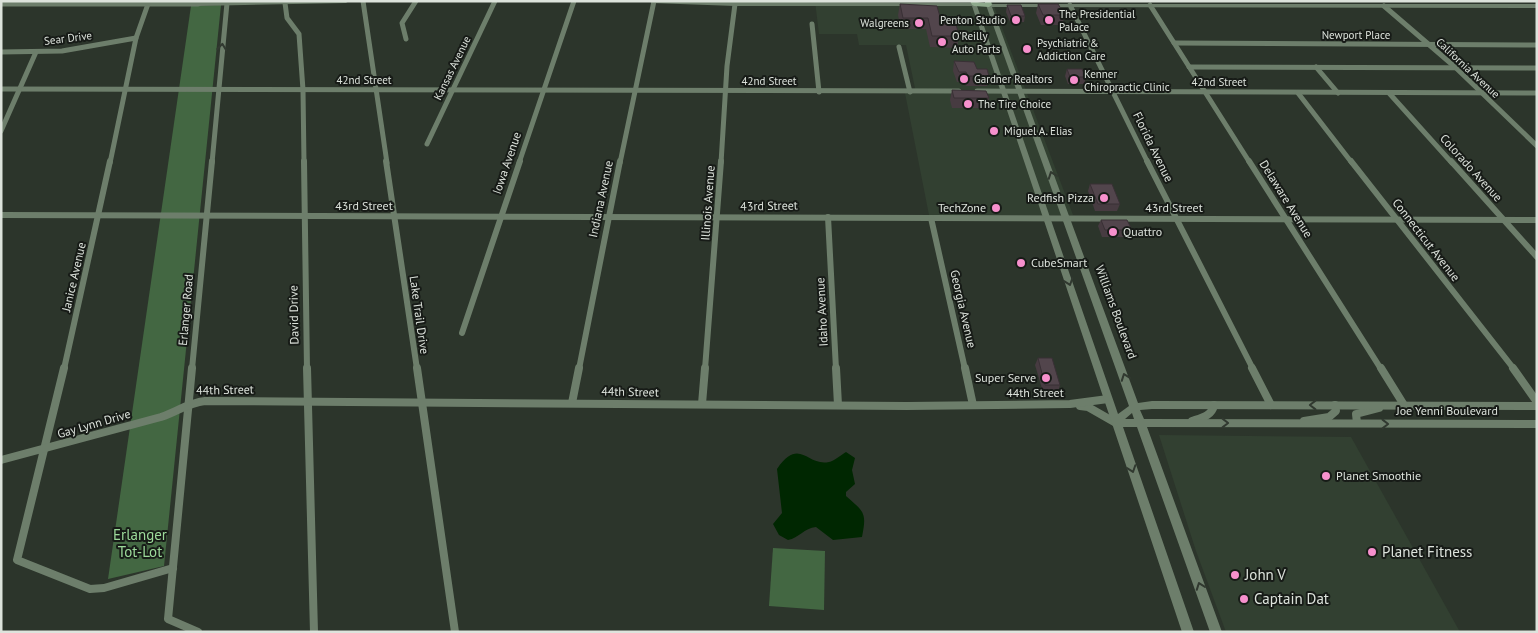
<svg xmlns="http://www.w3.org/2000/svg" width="1538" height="633" font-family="'PT Sans',sans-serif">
<rect width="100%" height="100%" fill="#2c352b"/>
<g fill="#324031">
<path d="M815,1H992L1073,215H929L905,93H916L906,45H859L857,34H819Z"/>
<path d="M1159,435L1351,437L1460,632H1226L1196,551Z"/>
</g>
<g fill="#436742">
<path d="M221,5L164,566L108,579L191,6Z"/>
<path d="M773,548L825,551L824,610L769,606Z"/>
</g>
<path fill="#002701" d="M846,452L855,458L852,470L855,484L846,492V496C864,512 867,512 862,537L833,540L816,527C804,528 799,538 788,540L779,535L773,524L782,513L777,469C800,436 807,467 829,462C834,461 841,455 846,452Z"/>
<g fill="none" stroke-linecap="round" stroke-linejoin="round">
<g stroke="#6d7e6b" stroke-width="5">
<path d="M363,1L387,163"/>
<path d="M285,3L287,18L299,34L303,90L304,163"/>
<path d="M1,4H198"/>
<path d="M1070,5L1148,163"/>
<path d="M1150,5L1250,163"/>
<path d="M1384,6L1455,67L1537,146"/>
<path d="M812,24L819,92"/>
<path d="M406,39L402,23L416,1"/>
<path d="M1174,43L1537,45"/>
<path d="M899,47L910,92"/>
<path d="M1,52L62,51L136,38"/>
<path d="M1189,67L1537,68"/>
<path d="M1316,67L1338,93"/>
<path d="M1,89L959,91"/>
<path d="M977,91L1537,93"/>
<path d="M1298,93L1352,163"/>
<path d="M1389,93L1452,163"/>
<path d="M1,131L36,52"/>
<path d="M427,144L495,1"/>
<path d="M110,163L136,38L148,4"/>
<path d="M212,163L227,3"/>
<path d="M519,163L574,1"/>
<path d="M620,163L654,1"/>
<path d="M721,163L727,66L735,4"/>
</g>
<g stroke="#6d7e6b" stroke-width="6">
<path d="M304,161L307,369"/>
<path d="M386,161L417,369"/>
<path d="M1147,161L1253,369"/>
<path d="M1249,161L1381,369"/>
<path d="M1351,161L1514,369"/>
<path d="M1451,161L1537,257"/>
<path d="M1,215L1537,220"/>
<path d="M828,217L836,369"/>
<path d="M931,218L965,369"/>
<path d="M462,333L520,161"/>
<path d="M64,369L110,161"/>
<path d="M192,369L212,161"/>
<path d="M579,369L620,161"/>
<path d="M705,369L721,161"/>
</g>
<g stroke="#6d7e6b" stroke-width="8">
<path d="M64,368L17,560L90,589L104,588L173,568"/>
<path d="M192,368L168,619L198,632"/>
<path d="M307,368L314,632"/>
<path d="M417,368L455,632"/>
<path d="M836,368L838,405"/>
<path d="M965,368L973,405"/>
<path d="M1252,368L1271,405"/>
<path d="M1381,368L1404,405"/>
<path d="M1513,368L1537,402"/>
<path d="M572,403L579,368"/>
<path d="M702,404L705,368"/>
<path d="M1080,406L1088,407L1116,423"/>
<path d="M1192,421C1201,418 1212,416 1214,405"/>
<path d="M1304,421L1329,417L1336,411L1335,405"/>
<path d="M1357,423L1356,414L1379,408"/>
<path d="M1,460L161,417C179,411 187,403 205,401L907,406L1070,404L1108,399"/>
</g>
<g fill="#6d7e6b" fill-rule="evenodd">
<path d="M195,1L201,2L349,1L346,3L198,6L195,4Z"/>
<path d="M649,1L976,3L1118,414L1129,406L986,5L987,4H1537V8L992,7L1138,403L1152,401L1537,402V410L1152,409L1140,410L1144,419L1537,420V428L1147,427L1222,632H1210L1137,427H1123L1194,632H1182L972,6H735L652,3ZM1132,413L1134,419H1125Z"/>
</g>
<path fill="#8da98b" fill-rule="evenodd" d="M970,1L985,3V1H991L992,5L989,7L974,6L972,5Z"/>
</g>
<g fill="#473b41">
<path d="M900,4L942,24L959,36L957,48L930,47L926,29H901L898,15Z"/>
<path d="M1038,4L1065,15L1062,25H1041L1036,13Z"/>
<path d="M1007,5L1025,16L1024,22H1010L1006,12Z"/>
<path d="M954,61L977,69L989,76L987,86H966L964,82H957L953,71Z"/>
<path d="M1067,69L1086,77L1084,84H1068L1065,76Z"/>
<path d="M952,90L989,98L987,108H952L950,100Z"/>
<path d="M1090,184L1120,204L1117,211H1095L1088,191Z"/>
<path d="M1101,220L1132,230L1129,237H1102L1098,226Z"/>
<path d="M1038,358L1060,385L1058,392H1043L1035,365Z"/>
</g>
<g fill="#52454c" stroke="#393035">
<path d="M900,4L937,6L942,24H956L959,36H932L928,18H903Z"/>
<path d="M1038,4H1058L1065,15H1043Z"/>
<path d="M1007,5H1021L1025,16H1011Z"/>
<path d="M954,61L974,62L977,69H987L989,76H968L966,72H959Z"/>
<path d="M1067,69H1082L1086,77H1070Z"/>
<path d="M952,90L986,91L989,98H954Z"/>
<path d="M1090,184H1112L1120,204H1098Z"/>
<path d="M1101,220H1127L1132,230H1105Z"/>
<path d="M1038,358H1052L1060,385H1045Z"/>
</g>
<defs><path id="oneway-chevron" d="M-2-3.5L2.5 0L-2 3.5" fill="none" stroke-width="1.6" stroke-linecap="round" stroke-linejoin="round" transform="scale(1.25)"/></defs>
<g stroke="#313930">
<use href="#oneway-chevron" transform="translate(222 47) rotate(-84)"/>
<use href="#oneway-chevron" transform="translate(1052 175) rotate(-110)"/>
<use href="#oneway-chevron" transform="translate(1069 282) rotate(71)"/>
<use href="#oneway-chevron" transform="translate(1125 377) rotate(-110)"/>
<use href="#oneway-chevron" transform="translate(1313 405) rotate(-180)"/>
<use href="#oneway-chevron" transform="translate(1225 423)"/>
<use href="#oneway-chevron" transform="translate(1385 424)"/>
<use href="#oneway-chevron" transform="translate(1132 469) rotate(71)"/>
<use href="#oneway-chevron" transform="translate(1200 586) rotate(-110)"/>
</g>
<g fill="#f790cd" stroke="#171b17" stroke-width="2">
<circle cx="1016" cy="20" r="5"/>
<circle cx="1049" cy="20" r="5"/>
<circle cx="919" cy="23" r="5"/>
<circle cx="942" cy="42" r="5"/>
<circle cx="1027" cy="49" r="5"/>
<circle cx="964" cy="79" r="5"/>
<circle cx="1074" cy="80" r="5"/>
<circle cx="968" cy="104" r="5"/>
<circle cx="994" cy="131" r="5"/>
<circle cx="1104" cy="198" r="5"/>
<circle cx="996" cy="208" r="5"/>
<circle cx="1113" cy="232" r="5"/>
<circle cx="1021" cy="263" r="5"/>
<circle cx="1046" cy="378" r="5"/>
<circle cx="1326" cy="476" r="5"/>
<circle cx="1372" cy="552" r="5"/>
<circle cx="1235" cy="575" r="5"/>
<circle cx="1244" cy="599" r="5"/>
</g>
<g text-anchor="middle" stroke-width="4" stroke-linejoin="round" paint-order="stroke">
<g font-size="11" fill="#dde3dc" stroke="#171b17" text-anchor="start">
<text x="1059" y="18">The Presidential<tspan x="1059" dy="13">Palace</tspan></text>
<text x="1006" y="24" text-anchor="end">Penton Studio</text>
<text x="909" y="27" text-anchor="end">Walgreens</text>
<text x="952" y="40">O'Reilly<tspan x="952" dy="13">Auto Parts</tspan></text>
<text x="1037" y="47">Psychiatric &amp;<tspan x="1037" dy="13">Addiction Care</tspan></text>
<text x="1084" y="78">Kenner<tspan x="1084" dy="13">Chiropractic Clinic</tspan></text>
<text x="974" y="83">Gardner Realtors</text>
<text x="978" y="108">The Tire Choice</text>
<text x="1004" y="135">Miguel A. Elias</text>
</g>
<g font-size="11" fill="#dde3dc" stroke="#171b17">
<text x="1356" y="39">Newport Place</text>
<text transform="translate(68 38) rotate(-7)" y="4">Sear Drive</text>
<text transform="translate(452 68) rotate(-64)" y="4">Kansas Avenue</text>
<text transform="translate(1468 68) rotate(43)" y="4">California Avenue</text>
<text x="364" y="84">42nd Street</text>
<text x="769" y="85">42nd Street</text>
<text x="1219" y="86">42nd Street</text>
</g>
<g font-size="12" fill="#dde3dc" stroke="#171b17">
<text transform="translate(1153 147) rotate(64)" y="4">Florida Avenue</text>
<text transform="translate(507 163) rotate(-71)" y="4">Iowa Avenue</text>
<text transform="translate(1471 168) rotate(48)" y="4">Colorado Avenue</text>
<text transform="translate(601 199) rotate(-78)" y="4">Indiana Avenue</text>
<text transform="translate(1286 199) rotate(58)" y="4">Delaware Avenue</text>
<text transform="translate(708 203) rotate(-86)" y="4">Illinois Avenue</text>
<text x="364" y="210">43rd Street</text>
<text transform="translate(769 206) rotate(-1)" y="4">43rd Street</text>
<text x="1174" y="212">43rd Street</text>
<text transform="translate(1426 240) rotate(52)" y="4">Connecticut Avenue</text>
<text transform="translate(74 277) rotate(-77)" y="4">Janice Avenue</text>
<text transform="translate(963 309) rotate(77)" y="4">Georgia Avenue</text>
<text transform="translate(186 310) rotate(-85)" y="4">Erlanger Road</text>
<text transform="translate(822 312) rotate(-93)" y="4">Idaho Avenue</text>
<text transform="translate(1116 312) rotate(70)" y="4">Williams Boulevard</text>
<text transform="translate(294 315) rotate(-91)" y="4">David Drive</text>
<text transform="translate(419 315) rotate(82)" y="4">Lake Trail Drive</text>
<text transform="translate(225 390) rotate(-1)" y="4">44th Street</text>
<text transform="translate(630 392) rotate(1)" y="4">44th Street</text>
<text x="1035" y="397">44th Street</text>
<text x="1447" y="415">Joe Yenni Boulevard</text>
<text transform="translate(94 424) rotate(-16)" y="4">Gay Lynn Drive</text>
</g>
<g font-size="12" fill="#dde3dc" stroke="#171b17" text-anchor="end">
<text x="1094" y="202">Redfish Pizza</text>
<text x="986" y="212">TechZone</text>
<text x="1123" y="236" text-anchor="start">Quattro</text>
<text x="1031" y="267" text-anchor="start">CubeSmart</text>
<text x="1036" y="382">Super Serve</text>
<text x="1336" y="480" text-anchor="start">Planet Smoothie</text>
</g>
<g font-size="15" fill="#9cda9a" stroke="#171b17">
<text x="140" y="540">Erlanger<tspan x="140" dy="17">Tot-Lot</tspan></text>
</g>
<g font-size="15" fill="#dde3dc" stroke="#171b17" text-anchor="start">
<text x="1382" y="557">Planet Fitness</text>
<text x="1245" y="580">John V</text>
<text x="1254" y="604">Captain Dat</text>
</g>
</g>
<rect width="1538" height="633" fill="none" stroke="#dde3dc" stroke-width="5"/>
</svg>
